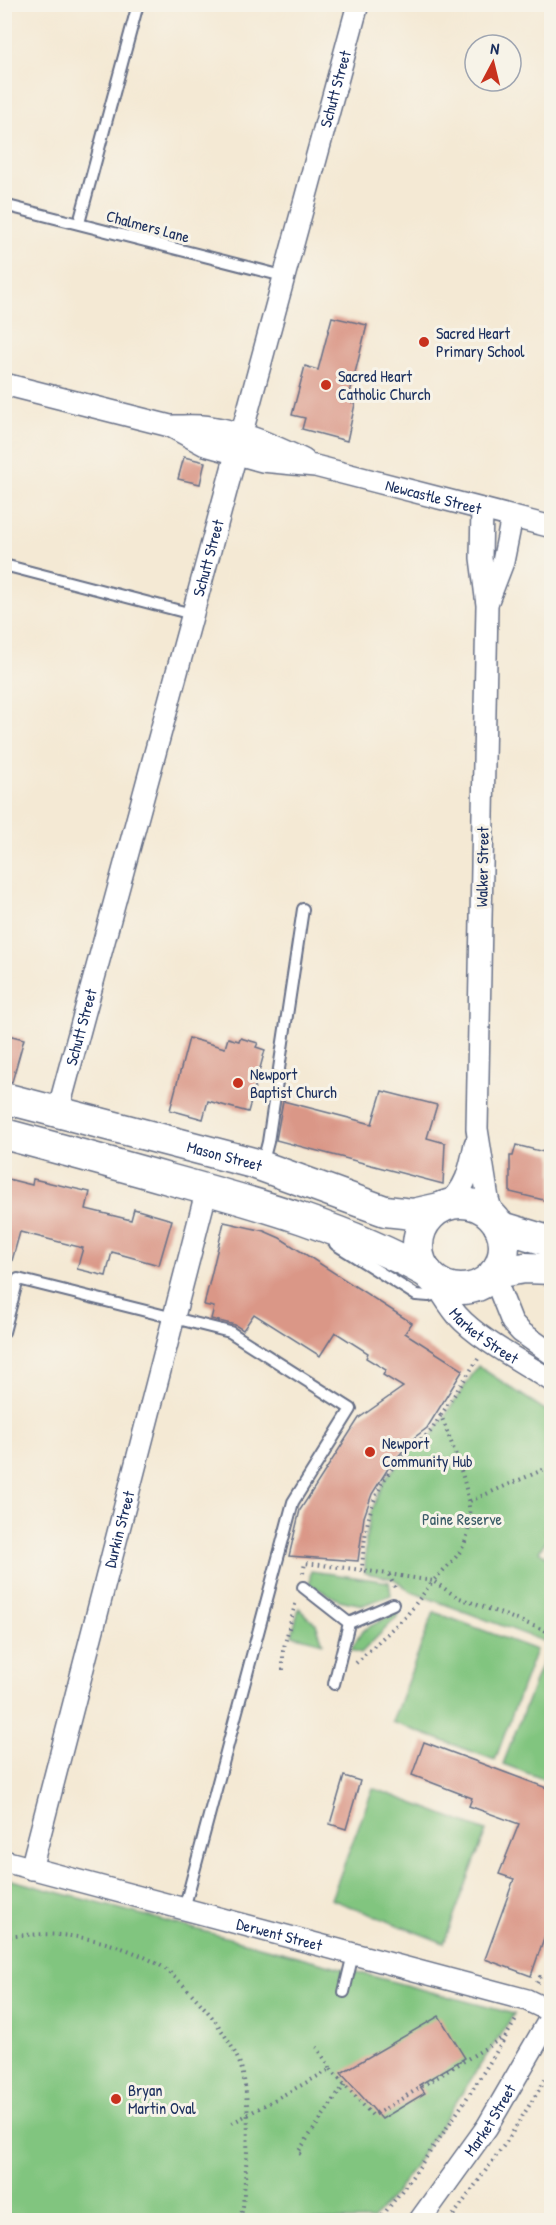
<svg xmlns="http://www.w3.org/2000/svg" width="556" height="2225" font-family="'Patrick Hand',sans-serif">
<rect width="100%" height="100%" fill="#f7f3e8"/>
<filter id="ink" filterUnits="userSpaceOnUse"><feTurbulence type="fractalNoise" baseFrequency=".0167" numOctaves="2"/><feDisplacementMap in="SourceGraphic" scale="12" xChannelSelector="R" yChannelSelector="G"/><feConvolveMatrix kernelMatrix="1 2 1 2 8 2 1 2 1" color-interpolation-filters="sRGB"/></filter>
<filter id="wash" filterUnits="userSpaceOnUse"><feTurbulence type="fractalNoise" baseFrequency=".008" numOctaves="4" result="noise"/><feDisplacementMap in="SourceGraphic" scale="24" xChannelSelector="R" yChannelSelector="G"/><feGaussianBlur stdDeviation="1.35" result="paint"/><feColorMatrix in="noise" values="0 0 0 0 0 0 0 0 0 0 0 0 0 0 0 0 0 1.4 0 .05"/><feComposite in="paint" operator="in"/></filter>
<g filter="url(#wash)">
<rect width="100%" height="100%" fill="#f4e9d4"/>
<g fill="#81c57f" stroke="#4e7a6e" stroke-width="1.5">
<path d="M478,1366L551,1414V1533L539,1551L551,1560V1592L547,1599L551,1601V1644L412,1592L394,1579L365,1573L366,1538L371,1512L385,1479L414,1446L431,1437Z"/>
<path d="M311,1571L389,1582L391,1595L363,1605L339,1600L309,1584Z"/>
<path d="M299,1608L316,1624L323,1643L292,1635Z"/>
<path d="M396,1612L398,1616L361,1653L351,1650L362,1631Z"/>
<path d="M434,1612L536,1650L495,1760L392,1722Z"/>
<path d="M546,1653L552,1655L551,1782L503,1764Z"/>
<path d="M373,1788L486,1831L444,1943L331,1899Z"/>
<path d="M4,1878L514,2014L398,2190L372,2220H5Z"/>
</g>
<g id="blocks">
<g fill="#da9787">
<path d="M332,317L367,325L348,401L355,404L347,441L302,429L305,418L292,415L305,366L318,370Z"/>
<path d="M184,457L205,462L200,484L178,479Z"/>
<path d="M4,1034L24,1039L12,1082L4,1081Z"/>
<path d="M189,1038L225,1048L228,1038L239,1041L240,1038L258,1043L256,1047L265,1050L248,1112L208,1101L203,1119L170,1110Z"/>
<path d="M382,1091L437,1105L427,1138L445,1143L443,1184L276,1140L283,1101L372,1124Z"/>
<path d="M516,1145L552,1154V1202L510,1192V1156H513Z"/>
<path d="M4,1178L32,1185L33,1179L90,1192L86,1209L131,1220L134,1209L172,1220L159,1265L112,1252L106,1276L77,1269L83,1248L20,1232L10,1268L4,1267Z"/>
<path d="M224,1222L264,1231L280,1238L412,1323L405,1333L463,1370L427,1428L415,1437L389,1467L372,1494L364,1517L358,1561L289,1556L300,1510L359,1418L403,1387L383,1375L386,1370L366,1358L368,1353L335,1332L320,1356L254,1314L243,1330L235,1325L211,1319L214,1307L204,1305Z"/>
<path d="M424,1742L552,1790V1931L547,1929L531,1976L485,1959L514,1879L499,1874L519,1824L469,1806L472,1798L412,1775Z"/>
<path d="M344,1776L360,1781L346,1829L330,1824Z"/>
<path d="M439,2016L465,2058L419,2085L425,2093L382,2119L341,2073Z"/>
</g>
</g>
</g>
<g filter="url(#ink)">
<use href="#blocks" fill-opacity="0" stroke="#677087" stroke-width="1.5"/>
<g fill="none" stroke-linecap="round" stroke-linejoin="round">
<g stroke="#677087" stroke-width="14">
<g id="lane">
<path d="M4,205L283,276"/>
<path d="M79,223L138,4"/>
<path d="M4,565L192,614"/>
<path d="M262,1165L268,1142L303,909"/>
<path d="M335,1244L416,1295L429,1296L463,1288"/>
<path d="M4,1332L18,1279L230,1332L351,1409L293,1502L184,1909"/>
<path d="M303,1587L349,1623"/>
<path d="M334,1684L349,1623L393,1604"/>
<path d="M344,1992L353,1954"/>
</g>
</g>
<g stroke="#677087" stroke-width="24">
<g id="street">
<path id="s1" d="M4,384L170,426L205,445L262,461L315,466L552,527"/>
<path d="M174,426C186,426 199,425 211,427C245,432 274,446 304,460"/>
<path d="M482,509L481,558L487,605L477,1129L488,1199L494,1219"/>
<path d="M488,601L503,562L512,517"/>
<path id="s2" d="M58,1111L358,4"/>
<path d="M447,1205C467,1187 470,1169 475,1144"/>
<path d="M493,1274L512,1322L521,1332L552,1354"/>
<path id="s3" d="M431,1276C439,1289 447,1303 457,1315C479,1340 523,1362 552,1381"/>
<path id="s4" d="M4,1861L527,2000L552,2012"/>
<path id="s5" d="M31,1869L207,1189"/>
<path id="s6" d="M420,2220L487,2127L552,2015"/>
</g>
</g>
<g stroke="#677087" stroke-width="33">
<g id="secondary">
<path id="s7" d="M4,1098L253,1163L385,1211L413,1214L440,1208"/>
<path d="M4,1134C60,1149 116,1164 172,1180C260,1204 348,1229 428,1273"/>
<circle cx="461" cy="1246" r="43"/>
<path d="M499,1226L552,1242"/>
<path d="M494,1273L525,1268L552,1269"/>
</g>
</g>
<g stroke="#677087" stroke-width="4" stroke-dasharray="1.5 4.5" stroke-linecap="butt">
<path d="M478,1359L441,1415C454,1453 484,1512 461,1550C454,1561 442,1571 433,1581L457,1597L552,1633"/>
<path d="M470,1501L552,1466"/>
<path d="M303,1573L305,1563L362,1570C365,1517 373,1483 413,1445C417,1441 423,1438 428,1434C433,1429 437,1421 441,1415"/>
<path d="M389,1575L396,1590"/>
<path d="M356,1663L407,1615L433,1581L362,1570"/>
<path d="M283,1670V1651L296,1601"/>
<path d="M4,1938C55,1928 113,1939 158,1964C176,1975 203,2005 216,2022C226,2037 239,2056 243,2074C252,2118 246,2162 243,2206L240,2220"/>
<path d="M537,1983L540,1977L552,1983"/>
<path d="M331,2069L373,2116L502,2038"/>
<path d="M232,2123L331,2069L317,2047"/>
<path d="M301,2154L298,2152L345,2084"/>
<path d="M379,2220C429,2157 475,2088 517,2018"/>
<path d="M450,2220L507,2141L552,2069"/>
</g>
<use href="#lane" stroke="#fff" stroke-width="10"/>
<use href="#street" stroke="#fff" stroke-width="21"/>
<use href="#secondary" stroke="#fff" stroke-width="30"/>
</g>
</g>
<g fill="#c8321e" stroke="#f7f3e8" stroke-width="2">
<circle cx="424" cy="342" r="6"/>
<circle cx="326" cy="385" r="6"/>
<circle cx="238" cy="1083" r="6"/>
<circle cx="370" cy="1452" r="6"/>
<circle cx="116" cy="2099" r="6"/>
</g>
<g text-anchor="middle" stroke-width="6" stroke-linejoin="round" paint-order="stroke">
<g font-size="16" fill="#1b2f5e" stroke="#f7f3e8">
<text dy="6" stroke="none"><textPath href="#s2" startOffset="1059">Schutt Street</textPath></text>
<text transform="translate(148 226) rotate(15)" y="6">Chalmers Lane</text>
<text dy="6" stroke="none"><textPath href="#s1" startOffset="446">Newcastle Street</textPath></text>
<text dy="6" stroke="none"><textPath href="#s2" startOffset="573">Schutt Street</textPath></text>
<text transform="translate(482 867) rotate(-89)" y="6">Walker Street</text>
<text dy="6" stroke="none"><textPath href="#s2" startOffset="87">Schutt Street</textPath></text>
<text dy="6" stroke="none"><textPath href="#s7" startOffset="228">Mason Street</textPath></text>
<text dy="6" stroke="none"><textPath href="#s3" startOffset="81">Market Street</textPath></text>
<text dy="6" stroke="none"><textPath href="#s5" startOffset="351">Durkin Street</textPath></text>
<text dy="6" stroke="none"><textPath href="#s4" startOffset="285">Derwent Street</textPath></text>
<text dy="6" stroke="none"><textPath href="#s6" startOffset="122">Market Street</textPath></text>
</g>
<g font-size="16" fill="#1b2f5e" stroke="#f7f3e8" text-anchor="start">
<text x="436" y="339">Sacred Heart<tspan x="436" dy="18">Primary School</tspan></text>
<text x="338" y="382">Sacred Heart<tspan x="338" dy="18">Catholic Church</tspan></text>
<text x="250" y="1080">Newport<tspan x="250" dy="18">Baptist Church</tspan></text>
<text x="382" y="1449">Newport<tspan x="382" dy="18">Community Hub</tspan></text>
<text x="128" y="2096">Bryan<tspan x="128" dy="18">Martin Oval</tspan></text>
</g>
<g font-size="16" fill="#3a5c68" stroke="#f7f3e8">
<text x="462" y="1525">Paine Reserve</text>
</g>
</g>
<rect width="556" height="2225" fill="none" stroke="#f7f3e8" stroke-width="24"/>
<g transform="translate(493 63) rotate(7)"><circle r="28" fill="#f7f3e8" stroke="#9fa5b1" stroke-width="1.5"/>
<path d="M0-4.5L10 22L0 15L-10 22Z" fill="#c8321e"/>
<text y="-9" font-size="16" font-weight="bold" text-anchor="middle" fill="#1b2f5e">N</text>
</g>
</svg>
